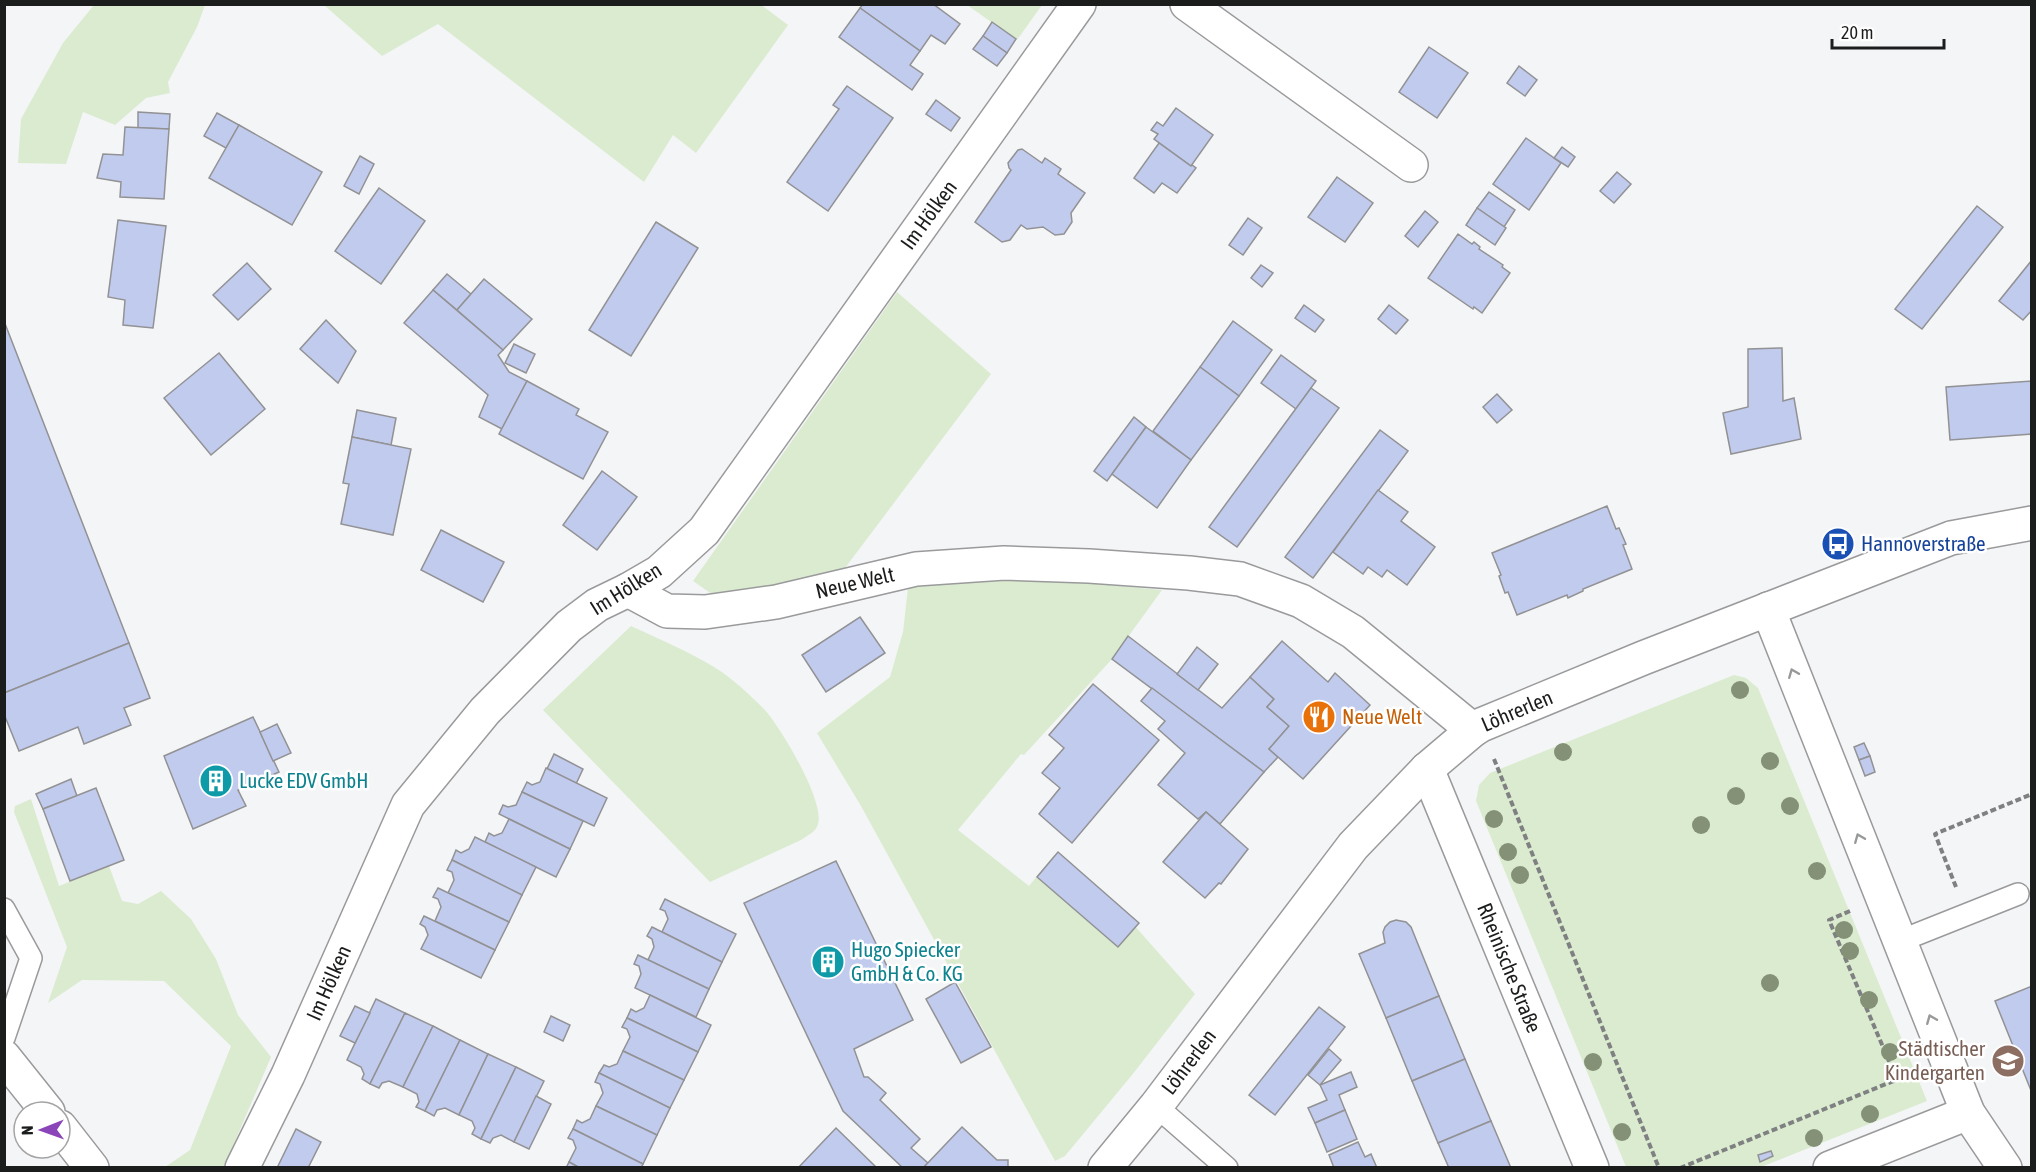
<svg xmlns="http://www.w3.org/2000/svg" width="2036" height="1172" font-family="'Asap Condensed',sans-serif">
<rect width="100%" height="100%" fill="#f4f5f7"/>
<g fill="#dbebd0">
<path d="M760,4L788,25L696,153L673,135L644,182L438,24L382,56L324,5Z"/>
<path d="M94,5H205L197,27L168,82L170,93L146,98L115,125L83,112L66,164L18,163L21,119L63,43Z"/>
<path d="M967,5H1042L1017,40Z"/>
<path d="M897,292L991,374L845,568L766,593L719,599L693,581Z"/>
<path d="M909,579H1046L1162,590L1112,659L1024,755L1021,754L958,830L1029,886L1054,855L1133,924L1195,994L1132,1075L1065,1156L1055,1161L861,806L817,733L890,677L903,632Z"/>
<path d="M631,626C659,639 688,651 714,667C732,678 749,694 764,709C780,726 825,801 818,824C816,832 808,835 801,840L710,882L543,710Z"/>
<path d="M1734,675L1746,678L1758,688L1927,1101L1761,1167H1626L1476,801L1479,785L1490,773Z"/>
<path d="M31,799L59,886L109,866L122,901L138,904L161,891L191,919L216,959L238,1015L271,1057L224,1167H165L190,1150L231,1046L164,981L82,980L48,1003L67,947L14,812L15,806Z"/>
</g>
<g fill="#c1cbed" stroke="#929295" stroke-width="1.5">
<path d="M863,4H933L960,24L945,44L931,35L920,51L860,8Z"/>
<path d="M860,8L920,51L910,65L923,74L912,90L839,37Z"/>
<path d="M992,22L1016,39L1007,53L983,36Z"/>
<path d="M983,36L1007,53L997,66L973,49Z"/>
<path d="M1429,47L1468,73L1437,118L1399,92Z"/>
<path d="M1519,66L1537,80L1525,96L1507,83Z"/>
<path d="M847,86L893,118L828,211L787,182L839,109L833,105Z"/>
<path d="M936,100L960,118L951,131L926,114Z"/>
<path d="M1176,108L1213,135L1191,166L1154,139L1158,134L1151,130L1157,122L1163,126Z"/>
<path d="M138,112L170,114L169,129L138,128Z"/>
<path d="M217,113L239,125L226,148L204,136Z"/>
<path d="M239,125L322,172L292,225L209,178Z"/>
<path d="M125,127L169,129L164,199L120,197L121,182L97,178L103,154L123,155Z"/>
<path d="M1526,138L1561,163L1529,210L1493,184Z"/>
<path d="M1159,143L1191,166L1192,165L1196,168L1177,193L1162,183L1154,193L1134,178Z"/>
<path d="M1562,147L1575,157L1568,167L1554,158Z"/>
<path d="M1022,149L1042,163L1045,158L1061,169L1058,174L1085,193L1071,213L1072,222L1064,234L1055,235L1043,227L1027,229L1021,225L1010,240L1002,242L975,222L1011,170L1009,168L1008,163L1018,150Z"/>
<path d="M360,156L374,164L359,194L344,186Z"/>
<path d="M1617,172L1631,184L1614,203L1600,191Z"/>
<path d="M1337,177L1373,203L1345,242L1308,217Z"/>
<path d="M379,188L425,221L381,284L335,251Z"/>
<path d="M1489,192L1515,210L1504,227L1477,208Z"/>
<path d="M1977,206L2003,227L1922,329L1895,309Z"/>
<path d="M1477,208L1506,228L1495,245L1466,225Z"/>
<path d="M1425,211L1438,222L1418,247L1405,236Z"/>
<path d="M1248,218L1262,228L1243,255L1229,245Z"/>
<path d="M118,220L166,226L153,328L123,325L125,300L108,297Z"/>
<path d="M656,222L698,248L631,356L589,330Z"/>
<path d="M1458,234L1472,244L1474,242L1480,247L1479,249L1503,265L1502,267L1510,273L1482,313L1474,307L1473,309L1428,278Z"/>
<path d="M2032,260V310L2023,320L1999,301Z"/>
<path d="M247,263L271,289L238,320L213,295Z"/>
<path d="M1261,265L1273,273L1262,287L1251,278Z"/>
<path d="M447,274L471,294L457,310L433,290Z"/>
<path d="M484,279L532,319L503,350L457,310Z"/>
<path d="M433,290L503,350L498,355L509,372L527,381L502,429L479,417L488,395L404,323Z"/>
<path d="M1304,305L1324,320L1315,332L1295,318Z"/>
<path d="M1389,305L1408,320L1396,334L1378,319Z"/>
<path d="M326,320L356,351L338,383L300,349Z"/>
<path d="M4,321L129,643L4,693Z"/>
<path d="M1233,321L1272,350L1239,396L1200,367Z"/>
<path d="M514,344L535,354L526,373L505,363Z"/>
<path d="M1782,348L1783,401L1794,398L1801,439L1731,454L1723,413L1748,407V349Z"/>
<path d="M219,353L265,409L211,455L164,398Z"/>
<path d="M1281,355L1316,381L1296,409L1261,383Z"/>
<path d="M1200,367L1239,396L1191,460L1153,431Z"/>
<path d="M527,381L579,409L576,415L608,432L583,479L499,434Z"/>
<path d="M2032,381V434L1950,440L1946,387Z"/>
<path d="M1311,388L1339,408L1237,547L1209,527Z"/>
<path d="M1497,394L1512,410L1497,423L1483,407Z"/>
<path d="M357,410L396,418L391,445L352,437Z"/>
<path d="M1134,417L1146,427L1107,481L1094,471Z"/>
<path d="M1146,427L1191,460L1157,508L1112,474Z"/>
<path d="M1380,430L1408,451L1313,578L1285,557Z"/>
<path d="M352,437L411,449L393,535L341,524L349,484L343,483Z"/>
<path d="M602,471L637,497L597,550L563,525Z"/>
<path d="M1378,490L1408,512L1401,521L1435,547L1407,585L1387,570L1382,577L1368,567L1363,574L1333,552Z"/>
<path d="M1607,506L1616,529L1619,528L1626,544L1623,545L1632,569L1583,589V591L1568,598L1567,595L1517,615L1508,592L1505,593L1499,576L1501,575L1492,553Z"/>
<path d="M441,530L504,562L483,602L421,570Z"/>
<path d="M860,617L885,653L826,692L802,655Z"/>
<path d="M1128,636L1222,708L1250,677L1274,699L1267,707L1289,726L1269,749L1278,757L1264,772L1112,659Z"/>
<path d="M1282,641L1328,682L1335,673L1370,705L1303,779L1269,749L1289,726L1267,707L1274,699L1250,677Z"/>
<path d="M129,643L150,698L124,708L131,725L84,744L78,727L19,751L4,714V693Z"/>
<path d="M1197,647L1218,664L1198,690L1177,674Z"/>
<path d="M1093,684L1159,740L1072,843L1039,814L1060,788L1042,773L1064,748L1049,735Z"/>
<path d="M1152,688L1264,772L1220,824L1206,812L1198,819L1158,785L1185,753L1158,729L1165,721L1141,701Z"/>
<path d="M253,717L279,772L238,790L246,806L193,829L164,756Z"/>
<path d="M277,724L291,753L273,761L260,732Z"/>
<path d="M1864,743L1870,756L1859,760L1854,747Z"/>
<path d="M554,754L583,769L576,784L547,769Z"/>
<path d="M1870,756L1875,772L1865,776L1859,760Z"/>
<path d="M546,768L607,798L594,826L522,792L527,782L532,785L540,782Z"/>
<path d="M71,779L77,796L43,809L36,794Z"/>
<path d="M96,788L124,860L70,881L43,809Z"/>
<path d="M522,792L583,821L570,849L499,814L503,805L508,807L516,805Z"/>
<path d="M1206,812L1248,849L1221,884L1219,883L1205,898L1163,862Z"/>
<path d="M509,819L570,849L556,877L485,842L489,833L494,836L502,833Z"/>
<path d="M475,837L536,867L522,895L452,860L456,850L461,853L469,849Z"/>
<path d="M1058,852L1139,923L1118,947L1037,877Z"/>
<path d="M452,860L522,895L509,922L448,893L454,880L452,872L447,870Z"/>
<path d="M836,861L913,1020L854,1049L864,1077H868L886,1093L880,1100L920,1139L911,1148L928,1163L923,1168H903L843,1111L744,903Z"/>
<path d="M438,888L509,922L495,950L435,921L441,907L438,899L433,897Z"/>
<path d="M665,899L736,934L722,962L662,932L668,919L665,911L660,909Z"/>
<path d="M424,916L495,950L481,978L421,949L428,935L425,927L420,924Z"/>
<path d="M1396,920L1406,922L1411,927L1439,996L1386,1018L1359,954L1385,943L1383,932L1385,927L1390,922Z"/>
<path d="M652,927L722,962L709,989L648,960L654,947L652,939L647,936Z"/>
<path d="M638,955L709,989L696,1017L635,988L641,974L639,966L634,964Z"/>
<path d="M955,982L991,1047L961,1063L926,999Z"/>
<path d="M2032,986V1093L1995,1001Z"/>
<path d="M650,995L711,1025L698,1052L627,1018L631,1009L636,1012L644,1008Z"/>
<path d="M1439,996L1465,1059L1412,1081L1386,1018Z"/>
<path d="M376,999L405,1013L370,1084L362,1079L364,1074L361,1067L347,1060Z"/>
<path d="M355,1006L370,1013L355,1043L340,1036Z"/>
<path d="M1319,1007L1345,1027L1275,1115L1249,1095Z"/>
<path d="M405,1013L433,1026L403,1087L389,1081L382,1083L379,1088L370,1084Z"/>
<path d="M551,1016L570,1025L563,1041L544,1032Z"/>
<path d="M627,1018L698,1052L684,1080L623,1051L630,1037L627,1029L622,1027Z"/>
<path d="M433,1026L460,1040L425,1111L416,1107L419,1102L417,1094L403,1087Z"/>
<path d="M460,1040L488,1054L459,1115L445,1108L437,1110L434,1116L425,1111Z"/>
<path d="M1329,1049L1341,1060L1320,1085L1308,1075Z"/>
<path d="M623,1051L684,1080L670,1108L599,1073L604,1065L609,1067L617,1064Z"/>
<path d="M488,1054L516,1067L481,1139L472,1134L475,1128L472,1121L459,1115Z"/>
<path d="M1465,1059L1491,1121L1438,1143L1412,1081Z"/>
<path d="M516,1067L544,1081L514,1142L501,1135L493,1138L490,1143L481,1139Z"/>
<path d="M1351,1072L1357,1087L1339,1095L1345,1110L1315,1123L1308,1108L1327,1100L1320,1085Z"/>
<path d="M599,1073L670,1108L657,1135L596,1106L603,1093L600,1084L595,1082Z"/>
<path d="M536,1096L551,1104L529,1149L514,1142Z"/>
<path d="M596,1106L657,1135L643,1164L573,1129L577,1120L582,1123L590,1119Z"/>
<path d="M1345,1110L1357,1139L1327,1152L1315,1123Z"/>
<path d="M1491,1121L1511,1168H1449L1438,1143Z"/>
<path d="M962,1127L997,1160H1008V1168H923Z"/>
<path d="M836,1128L877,1168H798Z"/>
<path d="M296,1129L321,1142L308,1168H277Z"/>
<path d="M573,1129L643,1164L641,1168H580L569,1162L576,1148L573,1140L568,1138Z"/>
<path d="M1358,1142L1365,1157L1371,1154L1377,1168H1334L1329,1155Z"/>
<path d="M1771,1151L1773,1156L1760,1162L1758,1155Z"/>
<path d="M569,1162L580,1168H566Z"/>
</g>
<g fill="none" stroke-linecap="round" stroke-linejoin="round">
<g stroke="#9a9a9c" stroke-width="24">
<g id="service">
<path d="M4,909L31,958L4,1038"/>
<path d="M1900,941L2018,894"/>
<path d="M1156,1106L1227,1168"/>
</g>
</g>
<g stroke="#9a9a9c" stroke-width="36">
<g id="minor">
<path d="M1187,4L1411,165"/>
<path d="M628,590L667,611L705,612L776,602L916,569L1004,563L1089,566L1189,573L1240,579L1301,601L1353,632L1473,730"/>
<path d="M1768,609L1968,1113L2005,1168"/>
<path d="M1427,769L1592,1168"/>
<path d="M242,1168L288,1075L408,805L485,711L569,626L597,605L628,590L659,572L704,531L1079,4"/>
<path d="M1105,1168L1156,1106L1353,846L1427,769L1473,730L1481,725L1643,658L1951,538L2032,523"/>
<path d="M1830,1168L1968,1113"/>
</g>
</g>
<g stroke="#9a9a9c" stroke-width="36">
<g id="secondary">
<path d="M4,1057L48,1112"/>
<path d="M60,1127L92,1168"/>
</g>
</g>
<g stroke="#7f8081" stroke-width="4" stroke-dasharray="6 3" stroke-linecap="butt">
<path d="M1494,759L1659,1168"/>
<path d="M1956,887L1935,834L2032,794"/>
<path d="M1850,911L1829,920L1897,1080"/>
<path d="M1680,1168L1913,1073"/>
</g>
<use href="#service" stroke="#fff" stroke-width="21"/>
<use href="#minor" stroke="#fff" stroke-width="33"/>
<use href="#secondary" stroke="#fff" stroke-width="33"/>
</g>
<g fill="#849177">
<circle cx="1740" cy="690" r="9"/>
<circle cx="1563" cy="752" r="9"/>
<circle cx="1770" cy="761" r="9"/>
<circle cx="1736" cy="796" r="9"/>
<circle cx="1790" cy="806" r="9"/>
<circle cx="1494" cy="819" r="9"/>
<circle cx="1701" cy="825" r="9"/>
<circle cx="1508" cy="852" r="9"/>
<circle cx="1817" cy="871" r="9"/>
<circle cx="1520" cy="875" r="9"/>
<circle cx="1844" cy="930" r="9"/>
<circle cx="1850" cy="951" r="9"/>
<circle cx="1770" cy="983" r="9"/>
<circle cx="1869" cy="1000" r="9"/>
<circle cx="1890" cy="1052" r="9"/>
<circle cx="1593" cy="1062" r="9"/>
<circle cx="1870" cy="1114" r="9"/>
<circle cx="1622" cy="1132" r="9"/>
<circle cx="1814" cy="1138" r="9"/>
</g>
<defs><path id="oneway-chevron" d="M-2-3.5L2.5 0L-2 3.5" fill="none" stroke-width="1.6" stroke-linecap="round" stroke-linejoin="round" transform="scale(1.5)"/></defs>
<g stroke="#989999">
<use href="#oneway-chevron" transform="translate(1793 673) rotate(-112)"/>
<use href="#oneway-chevron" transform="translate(1859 838) rotate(-112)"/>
<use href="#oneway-chevron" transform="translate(1931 1019) rotate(-112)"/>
</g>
<defs>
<g id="bus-disc" transform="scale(1.725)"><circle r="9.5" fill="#1a4fb4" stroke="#fff"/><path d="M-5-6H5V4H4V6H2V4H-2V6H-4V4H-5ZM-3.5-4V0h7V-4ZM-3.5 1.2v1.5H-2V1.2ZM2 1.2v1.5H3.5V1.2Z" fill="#fff"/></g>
<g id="restaurant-disc" transform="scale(1.725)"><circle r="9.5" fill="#e8710a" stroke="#fff"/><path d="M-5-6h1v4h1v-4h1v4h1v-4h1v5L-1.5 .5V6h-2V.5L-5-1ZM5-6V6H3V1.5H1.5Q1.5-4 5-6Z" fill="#fff"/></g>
<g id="building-disc" transform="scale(1.725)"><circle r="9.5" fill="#0f9aa8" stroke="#fff"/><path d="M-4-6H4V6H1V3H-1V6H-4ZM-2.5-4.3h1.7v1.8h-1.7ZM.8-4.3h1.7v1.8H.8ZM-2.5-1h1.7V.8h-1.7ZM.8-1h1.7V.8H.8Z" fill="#fff"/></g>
<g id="school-disc" transform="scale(1.725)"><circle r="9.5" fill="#8d6e63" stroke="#fff"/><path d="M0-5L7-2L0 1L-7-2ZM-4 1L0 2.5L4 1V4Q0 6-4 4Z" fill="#fff"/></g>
</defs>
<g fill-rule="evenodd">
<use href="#bus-disc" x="1838" y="544"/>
<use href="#restaurant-disc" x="1319" y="717"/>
<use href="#building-disc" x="216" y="781"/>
<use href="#building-disc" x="828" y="962"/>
<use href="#school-disc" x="2008" y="1061"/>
</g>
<g text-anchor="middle" stroke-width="5" stroke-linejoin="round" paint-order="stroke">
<g font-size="21" fill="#1b1c1c" stroke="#fff">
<text transform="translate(929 215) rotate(-54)" y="7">Im Hölken</text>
<text transform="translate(855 583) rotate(-13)" y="7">Neue Welt</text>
<text transform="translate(626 589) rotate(-32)" y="7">Im Hölken</text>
<text transform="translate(1517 711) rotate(-23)" y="7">Löhrerlen</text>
<text transform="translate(1509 968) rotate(68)" y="7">Rheinische Straße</text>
<text transform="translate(329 983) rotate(-66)" y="7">Im Hölken</text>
<text transform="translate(1189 1062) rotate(-53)" y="7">Löhrerlen</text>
</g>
<g font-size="21" fill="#164399" stroke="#fff" text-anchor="start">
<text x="1861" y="551">Hannoverstraße</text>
</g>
<g font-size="21" fill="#c56008" stroke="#fff" text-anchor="start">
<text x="1342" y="724">Neue Welt</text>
</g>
<g font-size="21" fill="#0d838f" stroke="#fff" text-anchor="start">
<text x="239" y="788">Lucke EDV GmbH</text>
<text x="851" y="957">Hugo Spiecker<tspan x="851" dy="24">GmbH &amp; Co. KG</tspan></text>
</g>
<g font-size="21" fill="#785e54" stroke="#fff" text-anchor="end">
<text x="1985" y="1056">Städtischer<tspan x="1985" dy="24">Kindergarten</tspan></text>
</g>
</g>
<rect width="2036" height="1172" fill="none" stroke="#1b1c1c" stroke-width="12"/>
<g transform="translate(42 1130) rotate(269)"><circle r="28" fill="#ffffff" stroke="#a4a4a4" stroke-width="1.5"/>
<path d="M0-4.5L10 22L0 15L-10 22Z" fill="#8a45b9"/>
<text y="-9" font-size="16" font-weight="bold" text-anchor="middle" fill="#1b1c1c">N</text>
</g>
<path d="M1832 39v9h112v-9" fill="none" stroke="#1b1c1c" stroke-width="3"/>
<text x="1841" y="39" font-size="18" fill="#1b1c1c" stroke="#ffffff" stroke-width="4.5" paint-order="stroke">20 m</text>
</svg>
